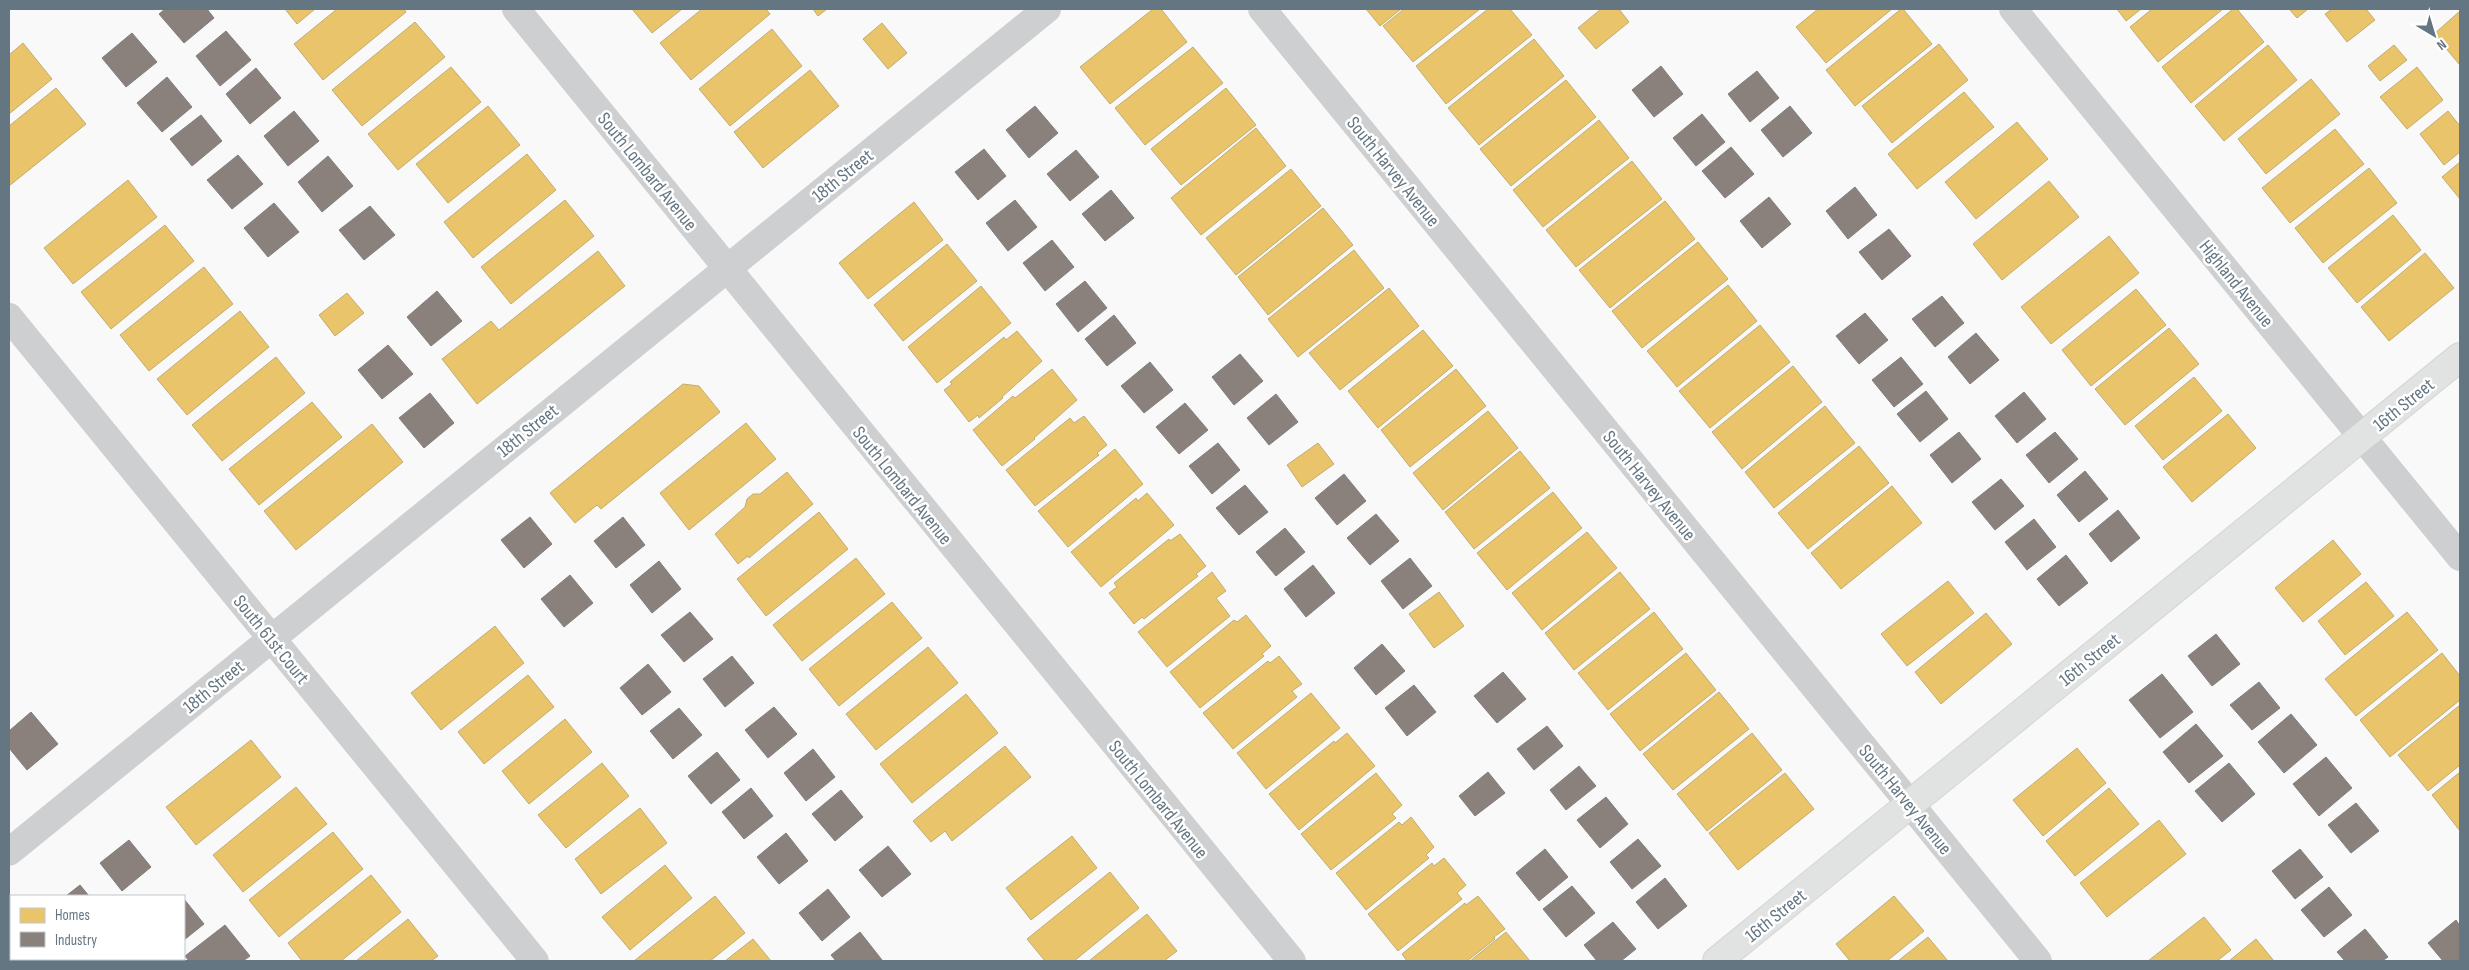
<svg xmlns="http://www.w3.org/2000/svg" width="2469" height="970" font-family="'Sofia Sans Condensed',sans-serif">
<rect width="100%" height="100%" fill="#f9f9f9"/>
<g fill="#e9c46a" stroke="#c1ad72">
<path d="M285,9H315L297,24Z"/>
<path d="M337,9H404L406,12L323,80L294,44Z"/>
<path d="M632,9H682L652,33Z"/>
<path d="M702,9H766L770,14L691,80L660,43Z"/>
<path d="M813,9H827L818,16Z"/>
<path d="M1153,9H1161L1187,42L1110,104L1080,67Z"/>
<path d="M1366,9H1401L1380,26Z"/>
<path d="M1404,9H1480L1413,62L1383,26Z"/>
<path d="M1488,9H1510L1532,35L1446,104L1416,66Z"/>
<path d="M1601,9H1619L1629,22L1596,49L1578,28Z"/>
<path d="M1818,9H1892L1826,63L1796,27Z"/>
<path d="M1901,9H1903L1932,44L1855,106L1826,70Z"/>
<path d="M2117,9H2141L2126,21Z"/>
<path d="M2152,9H2223L2158,62L2130,27Z"/>
<path d="M2233,9H2237L2264,42L2191,103L2162,67Z"/>
<path d="M2289,9H2308L2297,18Z"/>
<path d="M2332,9H2366L2375,20L2347,42L2325,14Z"/>
<path d="M2460,11V63L2459,64L2434,34Z"/>
<path d="M415,22L445,57L362,126L332,90Z"/>
<path d="M882,23L907,53L888,69L863,39Z"/>
<path d="M772,29L802,66L730,126L699,89Z"/>
<path d="M1534,39L1564,76L1479,145L1448,108Z"/>
<path d="M23,43L52,79L9,114V55Z"/>
<path d="M1939,44L1968,80L1892,143L1862,106Z"/>
<path d="M2268,45L2297,80L2224,141L2195,106Z"/>
<path d="M2394,45L2407,60L2380,81L2368,66Z"/>
<path d="M1193,47L1223,83L1145,145L1115,108Z"/>
<path d="M451,67L481,102L398,170L368,134Z"/>
<path d="M2417,67L2443,100L2407,129L2380,97Z"/>
<path d="M810,70L839,106L763,168L734,132Z"/>
<path d="M2311,79L2340,114L2266,174L2238,139Z"/>
<path d="M1566,80L1596,117L1511,186L1480,149Z"/>
<path d="M56,88L86,124L9,186V126Z"/>
<path d="M1226,88L1256,125L1181,185L1151,149Z"/>
<path d="M1964,92L1994,127L1917,189L1888,154Z"/>
<path d="M488,106L520,145L448,203L416,164Z"/>
<path d="M2448,111L2460,126V152L2444,165L2420,134Z"/>
<path d="M1599,120L1629,158L1543,227L1513,190Z"/>
<path d="M2017,122L2048,159L1976,219L1945,182Z"/>
<path d="M1256,128L1286,166L1201,235L1171,198Z"/>
<path d="M2335,129L2364,164L2290,223L2262,188Z"/>
<path d="M527,154L556,190L473,258L444,222Z"/>
<path d="M1632,161L1662,199L1576,267L1546,230Z"/>
<path d="M2460,162V199L2442,177Z"/>
<path d="M2369,168L2397,203L2323,263L2295,228Z"/>
<path d="M1291,169L1321,206L1236,275L1206,238Z"/>
<path d="M128,180L157,217L73,284L44,248Z"/>
<path d="M2049,181L2079,217L2002,280L1973,244Z"/>
<path d="M565,200L594,236L511,304L481,267Z"/>
<path d="M1665,201L1695,239L1610,308L1579,270Z"/>
<path d="M914,202L943,240L868,299L839,263Z"/>
<path d="M1323,208L1353,245L1268,315L1238,277Z"/>
<path d="M2393,215L2421,250L2357,303L2328,268Z"/>
<path d="M165,225L194,261L111,329L81,292Z"/>
<path d="M2109,236L2139,273L2051,344L2021,307Z"/>
<path d="M1698,242L1728,279L1642,348L1612,311Z"/>
<path d="M947,244L977,281L903,341L874,305Z"/>
<path d="M1354,250L1384,288L1298,357L1268,319Z"/>
<path d="M598,251L625,286L477,404L442,359L491,321L499,330Z"/>
<path d="M2425,253L2454,288L2389,341L2361,307Z"/>
<path d="M204,267L233,304L149,371L120,335Z"/>
<path d="M1728,285L1757,321L1677,387L1647,351Z"/>
<path d="M981,286L1011,323L937,383L908,347Z"/>
<path d="M1389,288L1419,326L1340,390L1309,353Z"/>
<path d="M2136,289L2166,325L2091,386L2062,350Z"/>
<path d="M347,293L364,313L335,336L319,315Z"/>
<path d="M240,311L269,347L187,415L157,379Z"/>
<path d="M1760,325L1790,362L1710,428L1679,391Z"/>
<path d="M2169,328L2199,364L2125,425L2095,389Z"/>
<path d="M1423,330L1453,366L1378,428L1348,391Z"/>
<path d="M1017,331L1042,361L1002,397L1003,398L979,418L978,415L969,422L944,390L952,384L950,382L1004,337L1006,340Z"/>
<path d="M276,357L305,393L222,461L192,425Z"/>
<path d="M1793,366L1822,402L1742,469L1712,432Z"/>
<path d="M1052,369L1077,400L1034,438L1035,439L1002,466L973,430L1013,396L1015,398Z"/>
<path d="M1456,369L1486,406L1410,467L1381,430Z"/>
<path d="M2194,377L2222,411L2163,460L2135,426Z"/>
<path d="M683,384L699,386L720,412L601,509L597,505L575,523L550,493Z"/>
<path d="M312,402L342,437L259,505L229,469Z"/>
<path d="M1825,406L1855,443L1774,508L1745,472Z"/>
<path d="M1488,411L1518,448L1443,510L1413,473Z"/>
<path d="M2228,414L2256,448L2192,502L2163,467Z"/>
<path d="M1084,416L1107,445L1097,453L1099,455L1035,506L1006,470L1070,418L1074,423Z"/>
<path d="M746,423L776,459L689,530L660,493Z"/>
<path d="M372,424L403,462L296,550L264,511Z"/>
<path d="M1318,443L1334,464L1302,487L1287,465Z"/>
<path d="M1859,446L1889,483L1808,549L1778,513Z"/>
<path d="M1115,449L1143,484L1068,547L1038,511Z"/>
<path d="M1520,451L1550,488L1474,549L1445,512Z"/>
<path d="M787,472L813,504L749,558L748,556L738,564L715,534L745,507L747,499L753,494H760Z"/>
<path d="M1892,486L1922,523L1841,589L1811,553Z"/>
<path d="M1553,492L1582,528L1507,590L1477,553Z"/>
<path d="M1147,493L1174,525L1101,587L1071,552L1136,498L1138,501Z"/>
<path d="M819,512L848,549L766,616L737,579Z"/>
<path d="M1587,532L1617,568L1542,630L1512,593Z"/>
<path d="M1180,534L1206,566L1196,574L1198,576L1144,619L1142,617L1134,624L1109,593L1117,587L1114,583L1169,539L1170,541Z"/>
<path d="M2333,540L2361,574L2303,622L2275,588Z"/>
<path d="M856,558L885,594L802,661L773,625Z"/>
<path d="M1212,572L1226,591L1216,598L1230,616L1167,667L1138,632Z"/>
<path d="M1620,572L1650,609L1574,670L1545,633Z"/>
<path d="M1948,581L1974,613L1907,666L1881,634Z"/>
<path d="M2366,582L2394,616L2345,655L2318,621Z"/>
<path d="M1439,592L1464,626L1434,648L1409,614Z"/>
<path d="M892,602L922,638L839,706L809,669Z"/>
<path d="M1654,612L1683,649L1608,710L1578,673Z"/>
<path d="M2407,612L2438,650L2356,716L2325,679Z"/>
<path d="M1986,613L2012,644L1941,704L1915,672Z"/>
<path d="M1246,615L1271,646L1262,654L1264,656L1200,708L1170,672L1234,620L1237,622Z"/>
<path d="M495,626L524,663L441,730L411,693Z"/>
<path d="M928,647L958,683L876,750L846,714Z"/>
<path d="M1686,653L1716,690L1640,751L1610,714Z"/>
<path d="M2442,653L2460,676V700L2390,757L2360,720Z"/>
<path d="M1279,656L1302,684L1292,691L1297,697L1233,749L1203,713L1268,661L1270,663Z"/>
<path d="M528,675L554,707L484,764L458,732Z"/>
<path d="M1719,692L1749,729L1673,790L1643,754Z"/>
<path d="M1311,693L1340,728L1266,789L1237,753Z"/>
<path d="M966,694L998,733L912,803L880,764Z"/>
<path d="M2460,705V765L2428,791L2398,755Z"/>
<path d="M565,719L592,752L529,804L502,771Z"/>
<path d="M1347,733L1375,766L1299,830L1269,794L1334,741L1335,743Z"/>
<path d="M1752,733L1782,770L1707,831L1677,794Z"/>
<path d="M251,740L281,777L196,845L166,807Z"/>
<path d="M1005,746L1031,777L952,841L945,831L931,842L913,821Z"/>
<path d="M2077,748L2106,783L2043,836L2013,800Z"/>
<path d="M602,763L629,796L566,848L538,815Z"/>
<path d="M2460,772V831L2432,795Z"/>
<path d="M1376,773L1402,805L1392,814L1396,818L1331,870L1301,834Z"/>
<path d="M1785,773L1814,809L1738,870L1709,833Z"/>
<path d="M296,787L327,824L243,892L213,855Z"/>
<path d="M2109,788L2139,824L2075,876L2046,841Z"/>
<path d="M640,808L667,843L601,894L575,859Z"/>
<path d="M1411,817L1434,847L1426,855L1429,858L1366,910L1336,873L1399,822L1402,825Z"/>
<path d="M2159,820L2186,854L2107,917L2080,883Z"/>
<path d="M333,832L363,869L279,937L249,900Z"/>
<path d="M1072,836L1097,868L1031,920L1006,888Z"/>
<path d="M1444,858L1466,885L1457,893L1462,899L1398,951L1368,914L1432,863L1434,866Z"/>
<path d="M665,865L692,898L630,950L602,917Z"/>
<path d="M1110,872L1139,908L1074,961H1045L1027,939Z"/>
<path d="M371,875L401,912L341,961H302L288,943Z"/>
<path d="M715,896L745,933L710,961H634Z"/>
<path d="M1478,896L1505,929L1494,937L1495,939L1467,961H1407L1402,954L1465,903L1466,905Z"/>
<path d="M1894,896L1924,931L1887,961H1850L1836,944Z"/>
<path d="M1147,914L1177,951L1164,961H1089Z"/>
<path d="M2204,917L2231,950L2217,961H2148Z"/>
<path d="M408,919L438,956L431,961H356Z"/>
<path d="M1506,932L1530,961H1470Z"/>
<path d="M1928,937L1948,961H1898Z"/>
<path d="M753,939L771,961H725Z"/>
<path d="M2256,939L2274,961H2229Z"/>
</g>
<g fill="#8a817c" stroke="#7f7e7e">
<path d="M165,9H207L214,18L184,43L159,14Z"/>
<path d="M226,31L251,60L220,86L196,56Z"/>
<path d="M132,33L157,62L126,87L102,58Z"/>
<path d="M1661,66L1683,94L1654,117L1632,90Z"/>
<path d="M256,68L281,98L250,124L226,94Z"/>
<path d="M1757,71L1779,98L1750,122L1728,94Z"/>
<path d="M167,77L192,107L162,132L137,103Z"/>
<path d="M1035,106L1058,133L1029,158L1006,130Z"/>
<path d="M1790,106L1812,133L1783,157L1761,130Z"/>
<path d="M294,111L319,141L288,166L264,136Z"/>
<path d="M1702,114L1725,142L1696,166L1673,138Z"/>
<path d="M201,115L222,141L192,166L170,139Z"/>
<path d="M1731,147L1754,174L1725,198L1702,171Z"/>
<path d="M984,149L1006,176L978,200L955,172Z"/>
<path d="M1076,150L1099,177L1070,201L1047,174Z"/>
<path d="M238,155L263,184L232,209L207,180Z"/>
<path d="M328,156L353,186L322,212L298,182Z"/>
<path d="M1855,187L1877,215L1848,239L1826,211Z"/>
<path d="M1111,190L1134,218L1105,241L1082,214Z"/>
<path d="M1769,197L1791,224L1762,248L1740,221Z"/>
<path d="M1015,200L1037,227L1008,251L986,223Z"/>
<path d="M274,203L299,232L268,257L244,228Z"/>
<path d="M370,206L395,235L364,260L339,230Z"/>
<path d="M1889,229L1911,256L1882,280L1859,252Z"/>
<path d="M1052,240L1074,267L1045,291L1023,263Z"/>
<path d="M1085,281L1107,308L1078,332L1056,304Z"/>
<path d="M437,291L462,321L431,346L407,317Z"/>
<path d="M1942,296L1964,323L1935,347L1912,319Z"/>
<path d="M1865,313L1888,340L1859,364L1836,336Z"/>
<path d="M1114,315L1136,343L1107,366L1085,339Z"/>
<path d="M1976,333L1999,360L1970,384L1948,357Z"/>
<path d="M388,345L413,374L382,399L358,370Z"/>
<path d="M1240,354L1263,381L1234,405L1212,377Z"/>
<path d="M1901,357L1923,384L1894,407L1872,380Z"/>
<path d="M1150,362L1173,390L1144,413L1121,386Z"/>
<path d="M1926,391L1948,419L1920,442L1897,414Z"/>
<path d="M2024,392L2046,419L2017,443L1995,416Z"/>
<path d="M430,393L454,423L424,448L399,418Z"/>
<path d="M1276,394L1298,422L1269,445L1247,418Z"/>
<path d="M1185,403L1208,430L1179,454L1156,427Z"/>
<path d="M1959,432L1981,459L1952,483L1930,455Z"/>
<path d="M2055,432L2078,459L2049,483L2026,455Z"/>
<path d="M1218,443L1240,470L1212,494L1189,466Z"/>
<path d="M2085,471L2108,499L2079,522L2057,495Z"/>
<path d="M1344,474L1366,501L1337,525L1315,498Z"/>
<path d="M2001,479L2024,506L1995,530L1972,502Z"/>
<path d="M1245,485L1268,512L1239,535L1216,508Z"/>
<path d="M2118,510L2140,538L2111,562L2089,534Z"/>
<path d="M1376,514L1399,541L1370,565L1347,538Z"/>
<path d="M530,517L552,544L524,568L501,540Z"/>
<path d="M623,517L645,545L616,568L594,541Z"/>
<path d="M2034,519L2056,547L2027,570L2005,542Z"/>
<path d="M1285,528L1305,552L1276,576L1256,552Z"/>
<path d="M2066,555L2088,583L2059,606L2037,579Z"/>
<path d="M1410,558L1432,586L1403,609L1381,581Z"/>
<path d="M659,561L681,589L652,613L630,585Z"/>
<path d="M1313,565L1335,593L1306,617L1284,589Z"/>
<path d="M570,575L593,603L564,627L541,599Z"/>
<path d="M690,612L713,639L684,662L661,635Z"/>
<path d="M2216,634L2240,664L2212,686L2188,656Z"/>
<path d="M1382,644L1405,671L1376,695L1354,668Z"/>
<path d="M732,656L754,683L725,707L703,679Z"/>
<path d="M648,664L671,692L642,715L620,688Z"/>
<path d="M1503,672L1526,699L1497,723L1474,696Z"/>
<path d="M2162,674L2193,712L2160,738L2129,700Z"/>
<path d="M2259,682L2280,708L2252,730L2230,705Z"/>
<path d="M1414,685L1436,712L1407,736L1385,708Z"/>
<path d="M774,707L797,734L768,758L745,730Z"/>
<path d="M679,708L702,735L673,759L650,731Z"/>
<path d="M31,712L58,744L27,770L9,748V731Z"/>
<path d="M2291,714L2317,745L2284,773L2258,742Z"/>
<path d="M2196,724L2223,756L2189,783L2163,752Z"/>
<path d="M1547,726L1563,746L1534,770L1517,749Z"/>
<path d="M813,749L835,777L806,801L784,773Z"/>
<path d="M717,752L740,780L711,804L688,776Z"/>
<path d="M2326,757L2352,788L2319,816L2293,784Z"/>
<path d="M2229,763L2255,794L2222,822L2195,791Z"/>
<path d="M1579,766L1596,786L1566,810L1550,790Z"/>
<path d="M1488,772L1505,793L1475,816L1459,796Z"/>
<path d="M751,788L773,816L744,839L722,812Z"/>
<path d="M841,790L863,817L835,841L812,814Z"/>
<path d="M1606,797L1628,824L1600,848L1577,820Z"/>
<path d="M2356,803L2379,831L2351,853L2328,825Z"/>
<path d="M786,833L808,861L779,884L757,857Z"/>
<path d="M1638,839L1661,866L1632,889L1610,862Z"/>
<path d="M129,840L151,867L122,891L100,863Z"/>
<path d="M888,846L911,874L882,897L859,870Z"/>
<path d="M1545,849L1568,877L1539,901L1516,873Z"/>
<path d="M2300,849L2323,877L2295,899L2272,871Z"/>
<path d="M1665,878L1687,906L1658,929L1636,902Z"/>
<path d="M80,885L89,896H66Z"/>
<path d="M1572,886L1595,913L1566,937L1543,909Z"/>
<path d="M2329,887L2352,915L2324,937L2301,910Z"/>
<path d="M828,889L850,917L822,941L799,913Z"/>
<path d="M184,899L204,924L184,940Z"/>
<path d="M2456,920L2460,926V961H2443L2428,943Z"/>
<path d="M1613,922L1636,949L1621,961H1597L1584,945Z"/>
<path d="M225,925L250,956L243,961H189L185,956Z"/>
<path d="M2365,929L2388,957L2382,961H2345L2337,952Z"/>
<path d="M860,932L882,960L836,961L831,955Z"/>
<path d="M98,959H142L144,961H95Z"/>
</g>
<g fill="none" stroke-linecap="round" stroke-linejoin="round">
<g stroke="#d5d6d7" stroke-width="30">
<path id="secondary" d="M1717,961L2460,357"/>
</g>
<g stroke="#cecfd0" stroke-width="28">
<path d="M516,9L1292,961"/>
<path d="M1262,9L2038,961"/>
<path d="M2013,9L2460,557"/>
<path d="M9,317L535,961"/>
<path d="M9,852L1047,9"/>
</g>
<use href="#secondary" stroke="#e1e2e2" stroke-width="28"/>
</g>
<g text-anchor="middle" stroke-width="5" stroke-linejoin="round" paint-order="stroke">
<g font-size="19" fill="#657683" stroke="#fff">
<text transform="translate(648 171) rotate(51)" y="7">South Lombard Avenue</text>
<text transform="translate(1394 171) rotate(51)" y="7">South Harvey Avenue</text>
<text transform="translate(842 175) rotate(-39)" y="7">18th Street</text>
<text transform="translate(2237 283) rotate(51)" y="7">Highland Avenue</text>
<text transform="translate(2403 404) rotate(-39)" y="7">16th Street</text>
<text transform="translate(527 430) rotate(-39)" y="7">18th Street</text>
<text transform="translate(903 485) rotate(51)" y="7">South Lombard Avenue</text>
<text transform="translate(1650 485) rotate(51)" y="7">South Harvey Avenue</text>
<text transform="translate(272 639) rotate(51)" y="7">South 61st Court</text>
<text transform="translate(2089 659) rotate(-39)" y="7">16th Street</text>
<text transform="translate(213 686) rotate(-39)" y="7">18th Street</text>
<text transform="translate(1159 799) rotate(51)" y="7">South Lombard Avenue</text>
<text transform="translate(1906 799) rotate(51)" y="7">South Harvey Avenue</text>
<text transform="translate(1775 915) rotate(-39)" y="7">16th Street</text>
</g>
</g>
<rect width="2469" height="970" fill="none" stroke="#657683" stroke-width="20"/>
<rect x="10" y="895" width="175" height="65" fill="#ffffff" stroke="#c1c8cd"/>
<rect x="20" y="908" width="25" height="15" fill="#e9c46a" stroke="#c1c8cd"/>
<text x="55" y="920" font-size="15" fill="#657683">Homes</text>
<rect x="20" y="932" width="25" height="15" fill="#8a817c" stroke="#c1c8cd"/>
<text x="55" y="945" font-size="15" fill="#657683">Industry</text>
<g transform="translate(2434 35) rotate(142)" stroke="#ffffff" stroke-width="4" paint-order="stroke">
<path d="M0-4L9 19L0 12L-9 19Z" fill="#657683"/>
<text y="-8" font-size="14" font-weight="bold" text-anchor="middle" fill="#657683">N</text>
</g>
</svg>
